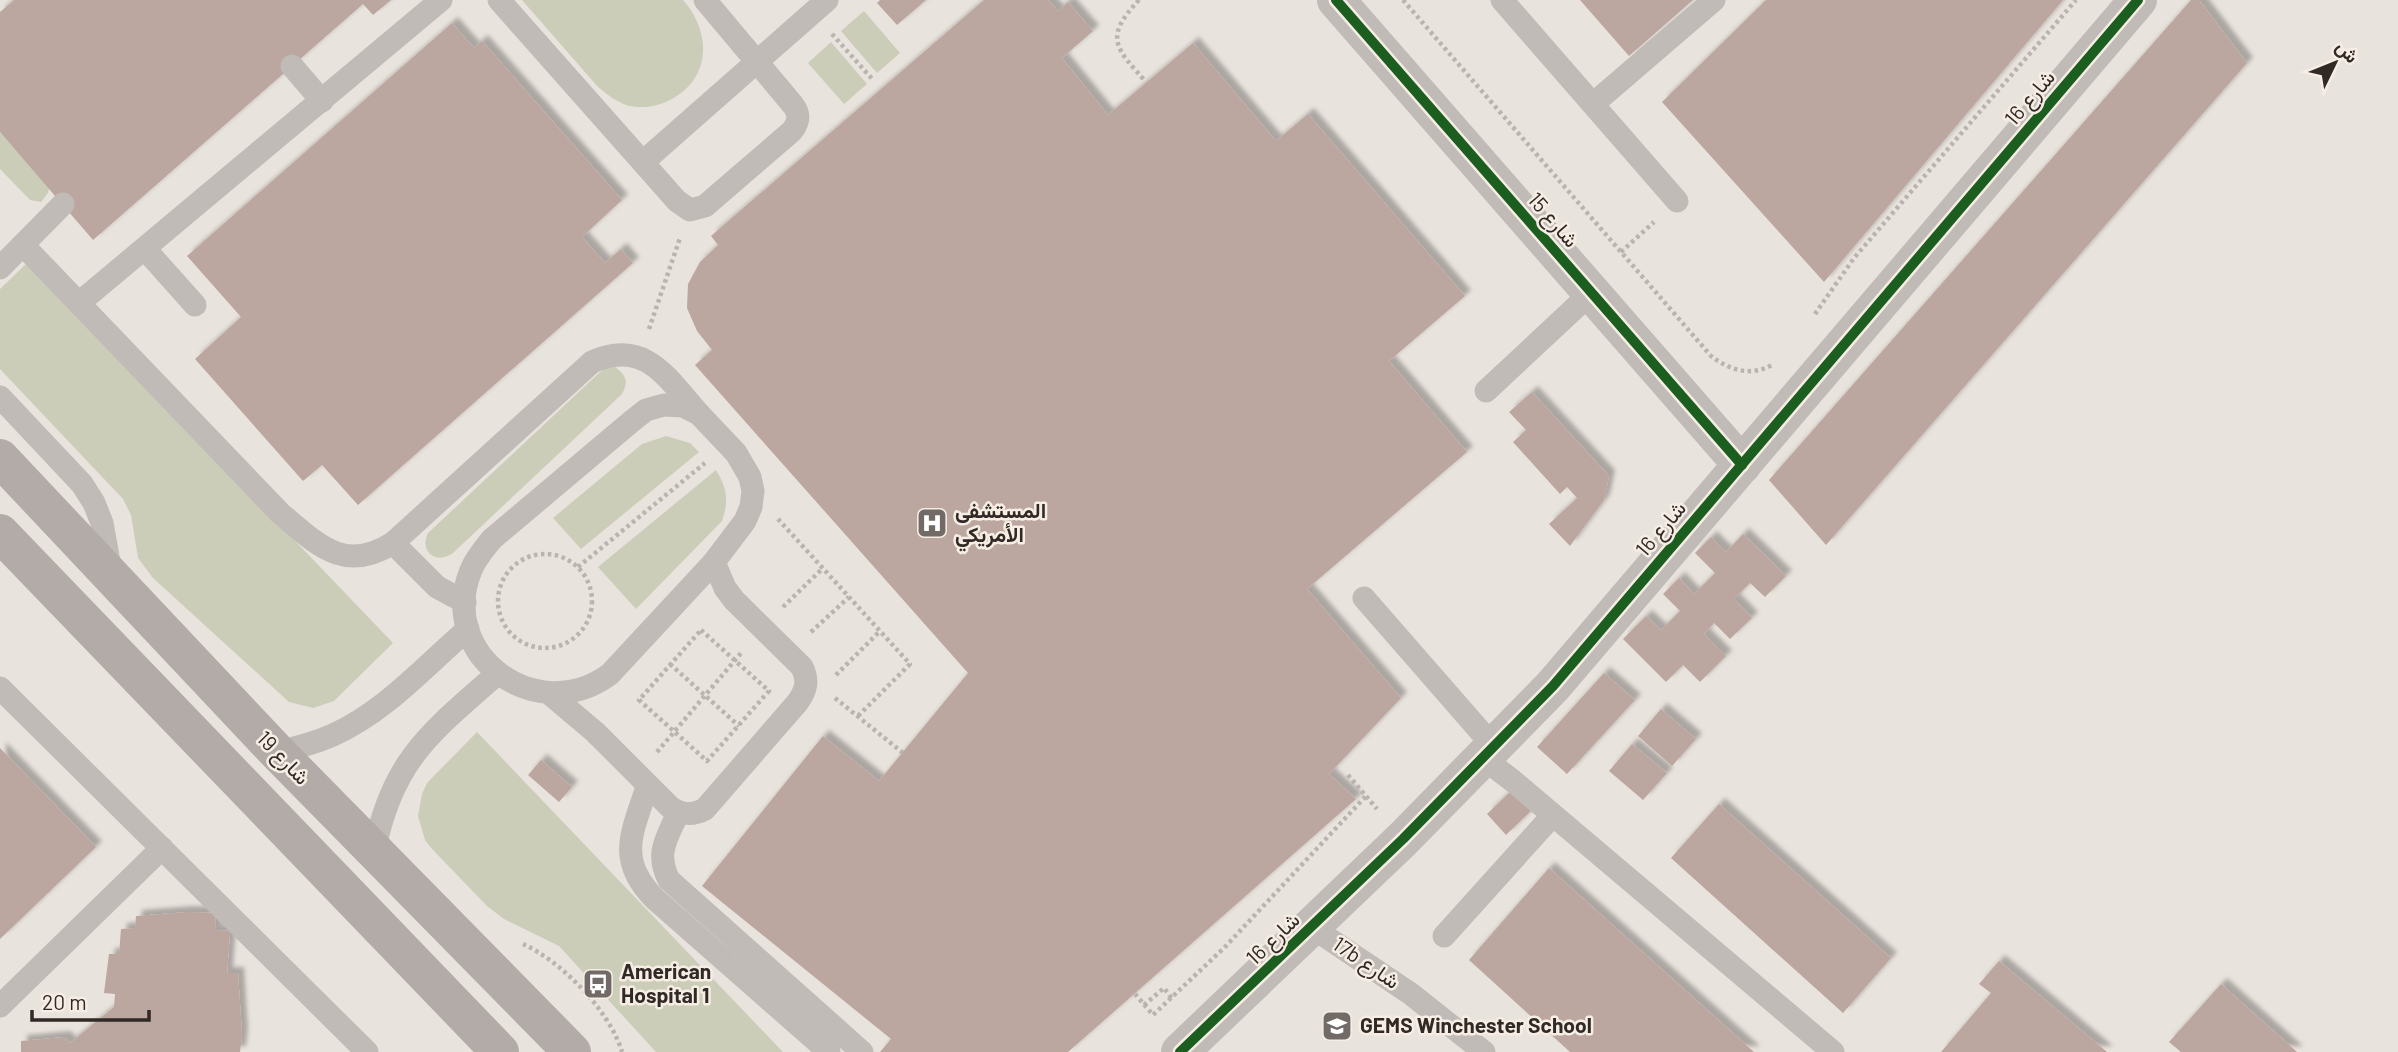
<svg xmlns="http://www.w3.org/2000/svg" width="2398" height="1052" font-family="Barlow,Vazirmatn,sans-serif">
<defs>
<filter id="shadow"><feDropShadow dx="6" dy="-6" stdDeviation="2" flood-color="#0004"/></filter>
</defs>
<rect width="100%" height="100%" fill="#e9e3dd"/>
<g fill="#cbcdb8">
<path d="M522,0H683C712,33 712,80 668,101C656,107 639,109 626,105C615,101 607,94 598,87Z"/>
<path d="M864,11L900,53L877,73L841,31Z"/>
<path d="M831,42L867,84L844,104L808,63Z"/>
<path d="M0,132L49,188L48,193L41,202L30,200L0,169Z"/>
<path d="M28,262L393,643L334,701L313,708L289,702L153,578L138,558L131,515L123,499L0,369V289Z"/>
<path d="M615,367C626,375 629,382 622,394L453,553C436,565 419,552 428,533L599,373L606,368Z"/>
<path d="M666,436L690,443L699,452L581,549L553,518L642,444Z"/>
<path d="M716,470C727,488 729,501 722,521L636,609L598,567Z"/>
<path d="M477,732L783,1052H656L559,946L504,919L487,906L432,849L425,840L418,816L422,794L427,783Z"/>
</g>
<g fill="#bba7a0" filter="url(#shadow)">
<path d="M14,0H391L373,15L363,4L93,240L0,132V12Z"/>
<path d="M880,0H926L897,25L877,3Z"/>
<path d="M984,0H1048L1058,11L1068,2L1093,31L1062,58L1108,115L1193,43L1276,141L1308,114L1465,296L1389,361L1467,452L1307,589L1401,698L1329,774L1356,799L1068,1052H880L891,1039L702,886L823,736L879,781L968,673L695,365L712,350L697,331L687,308L688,284L700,262L718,245L711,236Z"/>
<path d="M1580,0H1693L1629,56Z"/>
<path d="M1766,0H2063L1824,282L1662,102Z"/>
<path d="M2191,0H2199L2247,63L1826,545L1769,480Z"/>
<path d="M452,23L474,48L482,41L622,200L582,237L605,263L621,249L633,263L358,505L322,465L303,481L195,359L241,317L187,256Z"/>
<path d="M1532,392L1609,476L1604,500L1570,546L1549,524L1577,498L1567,487L1560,494L1513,442L1526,430L1509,412Z"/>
<path d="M1743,534L1786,576L1765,597L1750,583L1734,599L1752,618L1730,639L1714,623L1704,634L1726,656L1700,682L1683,665L1666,682L1623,639L1646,616L1661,630L1680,611L1663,594L1679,578L1694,594L1715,573L1695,553L1711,537L1726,552Z"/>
<path d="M1604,673L1635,700L1567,774L1537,747Z"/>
<path d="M1661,709L1696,739L1672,766L1638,736Z"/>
<path d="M1632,744L1667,773L1643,800L1609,771Z"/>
<path d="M0,748L96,847L0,939Z"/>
<path d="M541,760L572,787L559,802L528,775Z"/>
<path d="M1512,790L1531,811L1506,835L1487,814Z"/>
<path d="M1719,804L1891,958L1843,1013L1671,858Z"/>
<path d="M1549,868L1754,1052H1570L1469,960Z"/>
<path d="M188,912L215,913L216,930L230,931L227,973H238L242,1035L240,1052H21V1041L65,1037L70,1043L114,1007L115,994L104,993L109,954H119L121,929L135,928L136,916Z"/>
<path d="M1999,961L2107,1052H1941L1991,993L1979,984Z"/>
<path d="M2221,984L2297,1052H2181L2169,1042Z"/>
</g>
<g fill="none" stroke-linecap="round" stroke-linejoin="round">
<g stroke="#bab3af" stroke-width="4.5" stroke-dasharray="3.5 3.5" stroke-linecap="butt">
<path d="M1139,0C1103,38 1116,48 1146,82"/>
<path d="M1403,0L1711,356C1731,371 1751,377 1774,364"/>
<path d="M832,34L874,81"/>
<path d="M1621,252L1654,222"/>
<path d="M1815,314L1854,258L2076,0"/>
<path d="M649,329L680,238"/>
<path d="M778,519L910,664L858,716"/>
<circle cx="545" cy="601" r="47"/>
<path d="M578,567L705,463"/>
<path d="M783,607L823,568"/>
<path d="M701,630L769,691L707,761L639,700Z"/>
<path d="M811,632L849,597"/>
<path d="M670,664L739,726"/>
<path d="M836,675L880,631"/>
<path d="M835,698L903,753"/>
<path d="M657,752L742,652"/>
<path d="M1348,775L1377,809"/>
<path d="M523,944C561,961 610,1011 622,1052"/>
<path d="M1135,994L1153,1015L1225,947L1366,796"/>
<path d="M1144,1005L1164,988L1173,1000"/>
</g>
<g stroke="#c1bbb7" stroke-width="23">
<path d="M499,0L677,201L690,210L705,206L792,131C799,122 800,114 793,105L705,0"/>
<path d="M1502,0L1677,201"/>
<path d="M292,66L322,101"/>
<path d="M1593,104L1714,0"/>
<path d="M643,162L827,0"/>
<path d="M23,245L280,513C317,544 344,574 393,543L592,362C645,338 667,378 699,414"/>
<path d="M145,249L195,305"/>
<path d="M0,268L63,204"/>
<path d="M79,303L441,0"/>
<path d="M1486,391L1591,293"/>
<path d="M0,397L82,484L94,503L102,523L111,573"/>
<path d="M664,405L683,406L699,414L736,453L750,477L753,491L751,507L745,521L714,562L610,674C538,728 436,656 471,570C476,558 484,549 492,539L632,421L646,410Z"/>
<path d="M393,543L437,587L465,602"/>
<path d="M1364,598L1494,747"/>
<path d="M0,688L367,1052"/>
<path d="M550,694L595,732L670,807C682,815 692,816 705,809L797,703C806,691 809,681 802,667L734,600L725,588L714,562"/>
<path d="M277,752C296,748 315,743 333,735C386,711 425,666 468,629"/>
<path d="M1483,758L1513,781L1833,1052"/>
<path d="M647,787C632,833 616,860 655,899L829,1052"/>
<path d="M678,813C667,838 655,853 669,880L862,1052"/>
<path d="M374,852C392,760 430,733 497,674"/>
<path d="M1313,928L1411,994L1484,1052"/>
<path d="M1444,936L1553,815"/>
<path d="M0,1006L162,848"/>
</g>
<g stroke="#c1bbb7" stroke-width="38">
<path d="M1336,0L1742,465"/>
<path d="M1180,1052L1403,839L1553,686L2138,0"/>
</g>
<g stroke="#b2aba7" stroke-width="38">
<path d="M0,458L277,752L572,1052"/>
<path d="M0,533L500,1052"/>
</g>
<g stroke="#f6ede4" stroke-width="15">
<g id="cycleway">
<path d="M1336,0L1742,465"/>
<path d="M1180,1052L1403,839L1553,686L2138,0"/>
</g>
</g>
<use href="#cycleway" stroke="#1b5e20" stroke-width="10"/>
</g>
<defs>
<g id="hospital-square" transform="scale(1.575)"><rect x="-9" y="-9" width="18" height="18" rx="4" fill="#716a66" stroke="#f6ede4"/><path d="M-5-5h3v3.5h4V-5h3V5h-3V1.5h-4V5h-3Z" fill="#fff"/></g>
<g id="bus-square" transform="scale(1.575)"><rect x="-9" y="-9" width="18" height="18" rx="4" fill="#716a66" stroke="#f6ede4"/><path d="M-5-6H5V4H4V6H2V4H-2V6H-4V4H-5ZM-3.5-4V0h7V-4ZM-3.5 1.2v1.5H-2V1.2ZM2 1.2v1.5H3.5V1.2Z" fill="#fff"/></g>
<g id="school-square" transform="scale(1.575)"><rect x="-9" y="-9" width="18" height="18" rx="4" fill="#716a66" stroke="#f6ede4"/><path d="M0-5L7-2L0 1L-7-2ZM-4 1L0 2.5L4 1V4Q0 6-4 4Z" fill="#fff"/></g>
</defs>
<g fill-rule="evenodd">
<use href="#hospital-square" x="932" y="523"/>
<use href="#bus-square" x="598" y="984"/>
<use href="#school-square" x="1337" y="1026"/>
</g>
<g text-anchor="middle" stroke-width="5" stroke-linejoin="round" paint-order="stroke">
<g font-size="21" fill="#312926" stroke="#f6ede4">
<text transform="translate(2030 98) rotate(-50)" y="7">شارع 16</text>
<text transform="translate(1553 220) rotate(49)" y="7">شارع 15</text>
<text transform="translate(1661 529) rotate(-50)" y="7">شارع 16</text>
<text transform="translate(283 758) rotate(46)" y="7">شارع 19</text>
<text transform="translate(1273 939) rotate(-44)" y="7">شارع 16</text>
<text transform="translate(1366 963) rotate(34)" y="7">17b شارع</text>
</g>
<g font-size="21" font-weight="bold" fill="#312926" stroke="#f6ede4" text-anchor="start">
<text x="955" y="518">المستشفى<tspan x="955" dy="24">الأمريكي</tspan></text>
<text x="621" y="979">American<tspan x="621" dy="24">Hospital 1</tspan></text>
<text x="1360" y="1033">GEMS Winchester School</text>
</g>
</g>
<g transform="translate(2335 63) rotate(47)" stroke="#f6ede4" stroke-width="5" paint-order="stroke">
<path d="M0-5L12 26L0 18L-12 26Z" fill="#312926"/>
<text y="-10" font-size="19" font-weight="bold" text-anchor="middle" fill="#312926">ش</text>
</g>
<path d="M32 1010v10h117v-10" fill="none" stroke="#312926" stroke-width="3.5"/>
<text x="42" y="1010" font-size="21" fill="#312926" stroke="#f6ede4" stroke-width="5" paint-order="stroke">20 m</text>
</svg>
